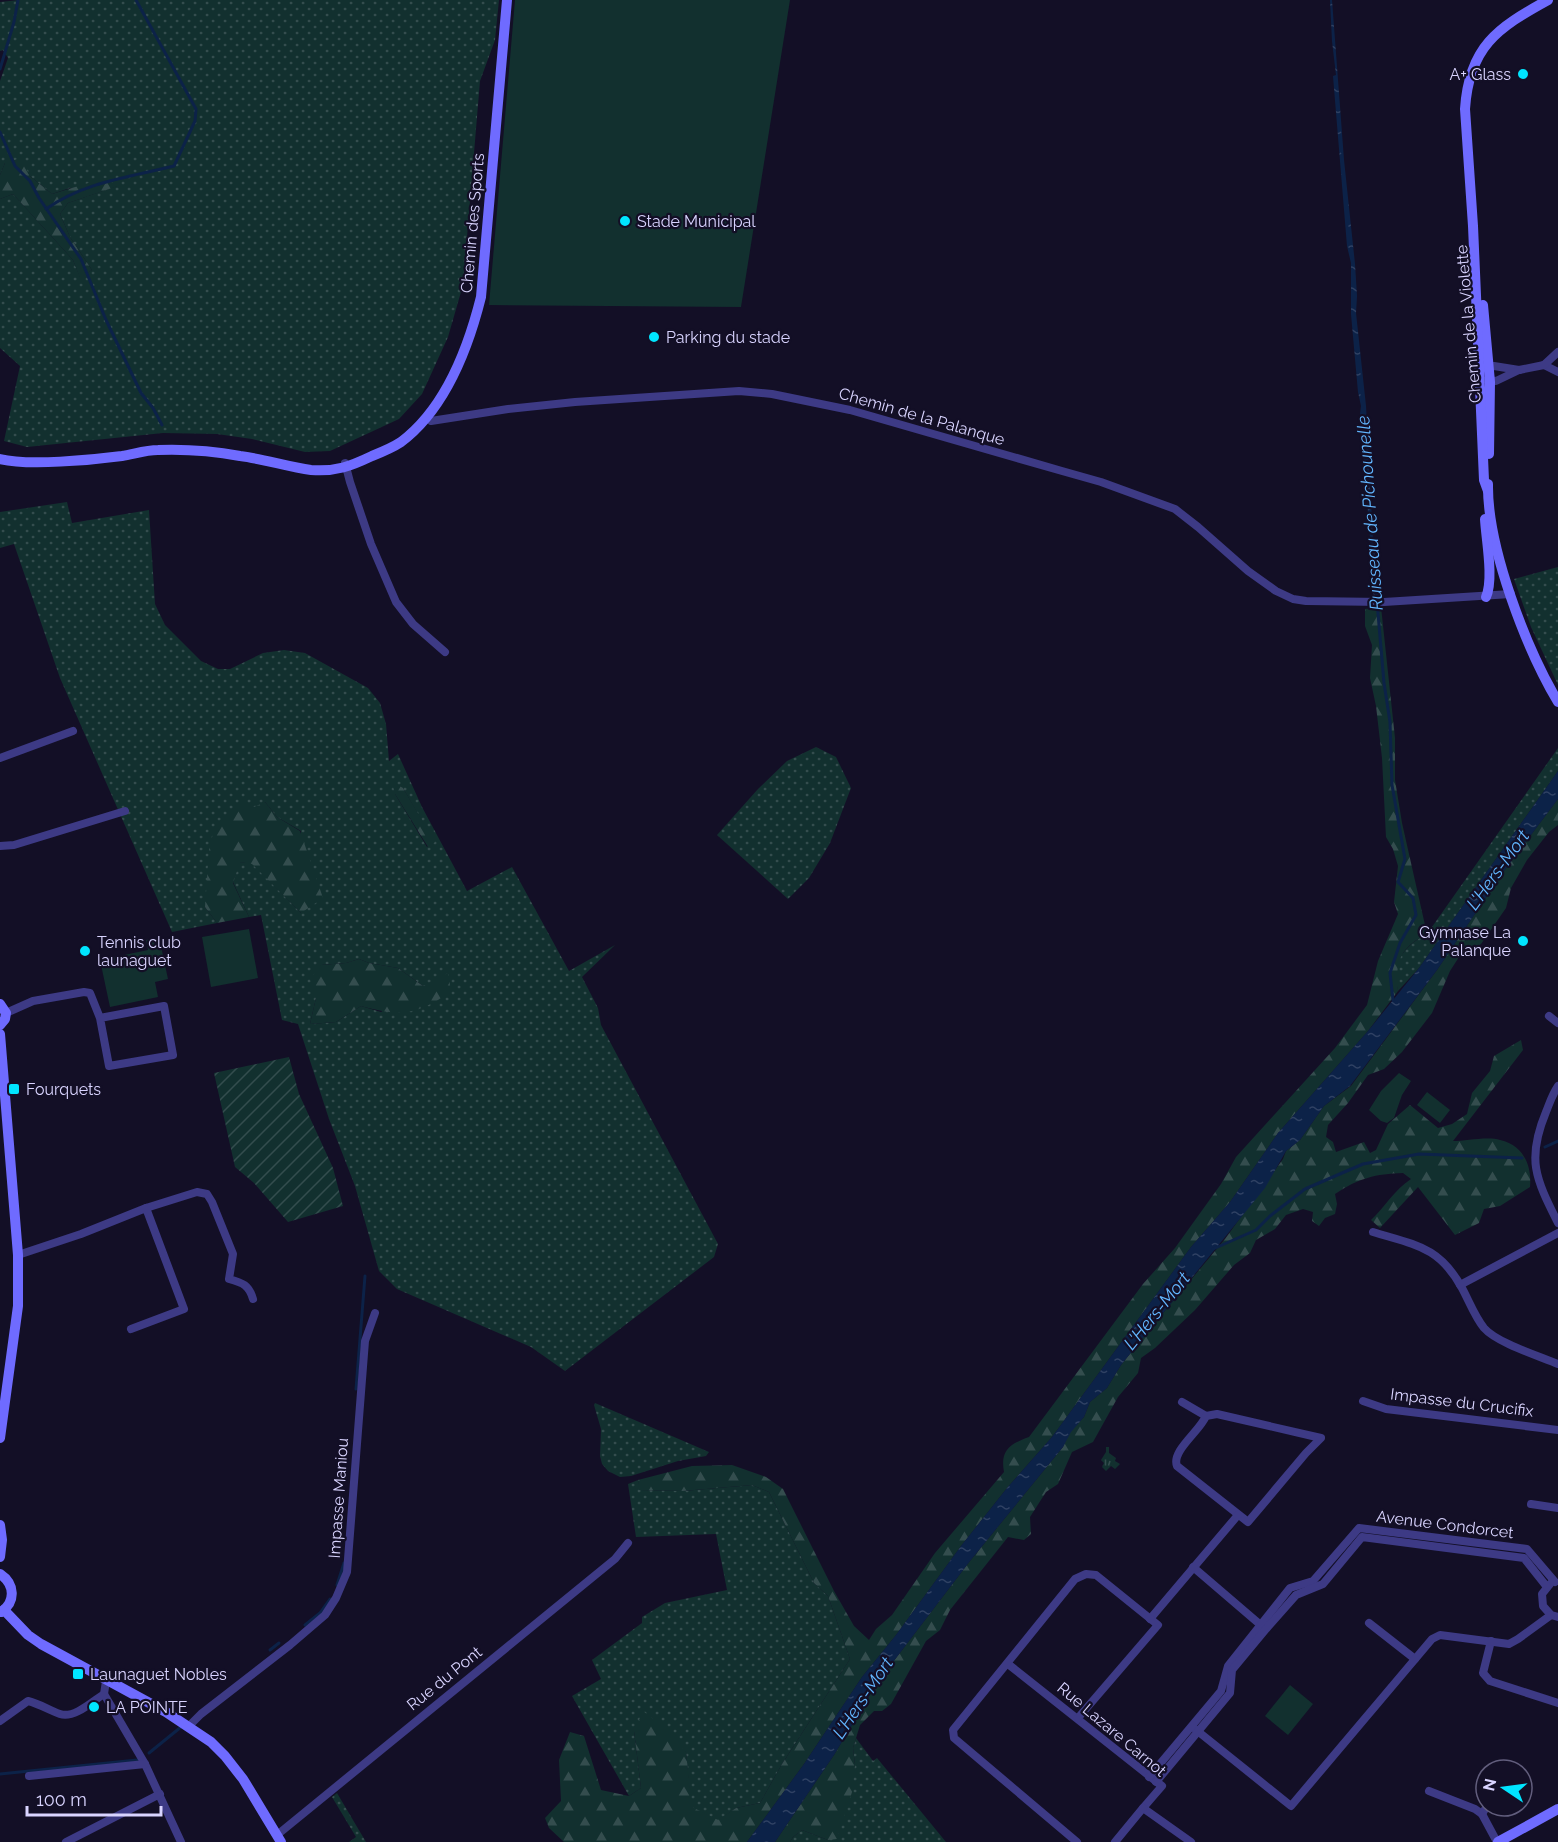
<svg xmlns="http://www.w3.org/2000/svg" width="1558" height="1842" font-family="Raleway,sans-serif">
<defs>
<pattern id="grass-dots" width="8" height="8" patternUnits="userSpaceOnUse" patternTransform="scale(1.5)"><rect width="8" height="8" fill="#12302f"/><path d="M2 2h.1M6 6h.1" fill="none" stroke="#344d4e" stroke-width="1.8" stroke-linecap="round"/></pattern>
<pattern id="forest-firs" width="22" height="20" patternUnits="userSpaceOnUse" patternTransform="scale(1.5)"><rect width="22" height="20" fill="#12302f"/><path d="M5 1l3.5 6h-7zM16 11l3.5 6h-7z" fill="#344d4e"/></pattern>
<pattern id="park-tufts" width="24" height="20" patternUnits="userSpaceOnUse" patternTransform="scale(1.5)"><rect width="24" height="20" fill="#12302f"/><path d="M3 7l-1-3M5 7V3M7 7l1-3M15 17l-1-3M17 17v-4M19 17l1-3" fill="none" stroke="#344d4e"/></pattern>
<pattern id="garden-furrows" width="10" height="10" patternUnits="userSpaceOnUse" patternTransform="scale(1.5)"><rect width="10" height="10" fill="#12302f"/><path d="M-1 1l2-2M0 10L10 0M9 11l2-2" fill="none" stroke="#344d4e"/></pattern>
<pattern id="water-ripples" width="26" height="14" patternUnits="userSpaceOnUse" patternTransform="scale(1.5)"><rect width="26" height="14" fill="#0c2248"/><path d="M2 4q2-2 4 0t4 0M15 11q2-2 4 0t4 0" fill="none" stroke="#2f4163"/></pattern>
</defs>
<rect width="100%" height="100%" fill="#130f26"/>
<g fill="url(#grass-dots)" fill-rule="evenodd">
<path d="M19,0H499L495,40L480,81L463,285L448,337L422,394L399,419L330,451L305,452L252,439L217,434L163,433L27,447L4,441L20,366L0,348V199L13,194L73,260L80,277L92,270L70,237L60,214L68,203L117,186L70,188L52,194L30,176L5,163L0,175V81L8,58L3,50L0,51V2Z"/>
<path d="M67,502L72,523L149,510L155,604L165,625L201,661L218,669H230L263,653L284,650L305,653L368,688L380,703L386,724L389,761L398,754L422,807L467,891L512,867L569,971L615,945L582,977L598,1008L601,1025L718,1244L714,1257L565,1371L531,1347L397,1289L379,1271L355,1186L329,1119L298,1024L282,1020L261,915L249,917L233,882L239,862L252,863L301,913V831L277,817L265,802L205,907L217,923L172,932L60,678L14,544L0,548V512ZM403,788L434,842L427,847L395,794ZM359,959L369,963L398,968L423,986L381,1012L361,1006L336,1022L310,1024L316,998L321,965L346,963Z"/>
<path d="M1558,567V685L1531,627L1514,579Z"/>
<path d="M816,747L836,757L851,788L830,843L809,878L788,899L717,835L758,789L787,761Z"/>
<path d="M1558,748V771L1419,968L1398,991C1397,985 1395,977 1396,971C1398,953 1413,941 1427,934Z"/>
<path d="M595,1403L709,1452L706,1456L678,1461L631,1476L620,1477L608,1471L602,1464L600,1456L601,1429L594,1405Z"/>
<path d="M638,1480L640,1490L683,1491L752,1485L769,1492L814,1583L828,1596L850,1659L782,1764L760,1803L736,1808L718,1821L691,1807L686,1752L634,1731L641,1788L629,1796L572,1696L601,1679L592,1660L642,1623V1617L665,1603L727,1590L716,1534L636,1537L628,1484Z"/>
<path d="M856,1738L873,1761L877,1758L946,1842H790L793,1837L802,1830L828,1840L855,1765L853,1748Z"/>
<path d="M337,1793L366,1842H349L356,1837L332,1797Z"/>
</g>
<g fill="url(#forest-firs)">
<path d="M21,158L30,176L52,194L105,178L118,186L68,203L60,214L70,237L92,270L80,278L73,260L13,194L0,199V175L5,163Z"/>
<path d="M1381,607L1395,738V780L1402,823L1427,934C1400,948 1395,961 1398,991L1368,1031L1278,1133L1230,1202L1191,1247L1052,1437L1007,1488L961,1546L896,1635L862,1677L804,1764L747,1842H564L549,1828L545,1818L561,1801L559,1760L570,1732L584,1736L601,1790L629,1796L641,1788L634,1731L643,1711L665,1728L686,1752L692,1807L718,1820L736,1808L760,1803L782,1764L850,1659L828,1596L814,1583L769,1492L752,1485L683,1491L639,1490L638,1480L692,1466L732,1465L766,1477L783,1489L834,1591L854,1626L869,1640L876,1629L892,1615L935,1553L1004,1472C1000,1450 1010,1444 1029,1437L1143,1284L1175,1248L1221,1184L1236,1157L1335,1048L1367,1005L1378,961L1398,914L1394,902L1398,866L1393,849L1386,837L1382,758L1376,706L1370,678L1372,645L1365,626V609Z"/>
<path d="M396,784L403,788L435,842L428,847L395,794L393,786Z"/>
<path d="M1558,799V825L1549,832L1527,860L1511,888L1506,908L1481,944L1459,957L1450,971L1432,1013L1402,1052L1384,1069L1368,1075L1348,1103L1328,1125L1326,1137L1333,1142L1336,1152L1364,1142L1370,1153L1376,1150L1388,1124L1410,1105L1438,1128L1452,1124L1467,1114L1472,1093L1490,1071L1494,1056L1521,1040L1523,1050L1453,1141C1466,1141 1488,1136 1500,1140C1523,1145 1532,1165 1530,1187L1500,1206L1484,1209L1479,1223L1455,1235L1418,1187L1380,1228L1371,1220C1385,1207 1394,1190 1411,1179L1403,1173C1375,1174 1359,1178 1335,1194L1337,1204L1335,1214L1325,1218L1319,1226L1312,1221L1313,1212L1303,1209L1286,1215L1275,1229L1256,1240L1250,1253L1234,1265L1195,1310L1155,1348L1141,1358L1138,1373L1118,1397L1093,1442L1072,1452L1058,1484L1046,1492L1030,1517L1031,1534L1024,1540L1008,1537L950,1610L940,1630L926,1641L891,1704L882,1711H874L860,1725L853,1748L855,1765L852,1792L837,1839L828,1840L802,1830L793,1837L790,1842H775L834,1755L877,1683L970,1561L1063,1447L1070,1432L1084,1417L1090,1402L1107,1388L1121,1365L1159,1318L1225,1239L1283,1159L1286,1151L1300,1140L1324,1106L1351,1086L1437,970L1504,871Z"/>
<path d="M265,802L277,817L300,831L323,898L301,913L252,864L240,862L233,883L249,917L217,923L205,907L209,850L214,829L240,804L254,807Z"/>
<path d="M359,959L369,963L398,968L423,986L448,973L451,991C419,1015 400,1017 361,1006L336,1022L310,1024L316,998L310,979L321,965L346,963Z"/>
</g>
<path fill="url(#park-tufts)" d="M1106,1447H1109V1453L1116,1458L1115,1461L1120,1464L1115,1469L1111,1466L1106,1471L1102,1467L1104,1463L1101,1460L1106,1452Z"/>
<path fill="url(#garden-furrows)" d="M289,1057L299,1094L333,1168L343,1206L288,1222L254,1183L235,1167L214,1073Z"/>
<g fill="#12302f">
<path d="M515,0H790L741,307L489,305Z"/>
<path d="M249,929L258,978L211,987L202,937Z"/>
<path d="M159,937L168,979L155,982L158,997L110,1007L100,960L148,950L146,940Z"/>
<path d="M1399,1073L1411,1081L1402,1095L1394,1118L1387,1123L1381,1121L1369,1110L1381,1091Z"/>
<path d="M1427,1092L1450,1110L1440,1123L1417,1105Z"/>
<path d="M1290,1685L1313,1704L1288,1735L1265,1716Z"/>
</g>
<g fill="url(#water-ripples)">
<path d="M1330,0H1332L1344,160L1355,264L1357,296L1356,313L1366,406L1373,541L1381,594L1373,595V576L1360,414L1361,406L1358,392L1351,314V263L1347,246L1333,76L1336,75L1332,41Z"/>
<path d="M1558,771V799L1504,871L1437,970L1350,1086L1324,1106L1300,1140L1286,1151L1265,1188L1159,1318L1121,1365L1107,1388L1090,1402L1084,1417L1071,1432L1063,1447L970,1561L877,1683L834,1755L775,1842H747L804,1764L862,1677L896,1635L961,1546L1007,1488L1052,1437L1191,1247L1230,1202L1278,1133L1368,1031L1419,968Z"/>
</g>
<g fill="none" stroke-linecap="round" stroke-linejoin="round">
<g stroke="#0c2248" stroke-width="3">
<path d="M0,69L14,22L18,0"/>
<path d="M0,132L15,166L30,181L39,198L81,259L106,320L141,393L153,408L162,425"/>
<path d="M46,209C84,182 130,177 174,166L195,121L196,109L136,0"/>
<path d="M1376,590L1384,683L1390,722L1392,785L1405,859L1398,882L1413,898L1416,915L1400,943L1390,973L1393,1000"/>
<path d="M1545,1147L1558,1141"/>
<path d="M1213,1249L1256,1230L1270,1216L1305,1189L1363,1164L1419,1154L1522,1158"/>
<path d="M356,1389L365,1276"/>
<path d="M337,1585L344,1563"/>
<path d="M305,1625L320,1613L330,1599"/>
<path d="M270,1650L279,1643"/>
<path d="M149,1753L181,1727"/>
<path d="M0,1774L137,1760"/>
</g>
<g stroke="#3d3a85" stroke-width="8">
<path d="M1544,365L1558,372"/>
<path d="M1485,367L1494,366L1519,370"/>
<path d="M1487,380L1496,381L1519,370L1544,365L1558,352"/>
<path d="M431,421L508,409L575,402L739,391L772,394L850,410L1062,471L1101,482L1175,509L1198,527L1248,571L1276,591L1293,599L1306,601L1384,602L1511,594"/>
<path d="M345,463L350,482L371,544L396,602L413,624L445,652"/>
<path d="M0,758L73,731"/>
<path d="M0,846L14,845L125,811"/>
<path d="M6,1013L33,1001L84,992L90,993L100,1018L109,1066L173,1055L164,1006L100,1018"/>
<path d="M1549,1016L1558,1023"/>
<path d="M1558,1086C1552,1095 1550,1102 1546,1112C1526,1160 1536,1179 1558,1223"/>
<path d="M146,1208L197,1192L207,1194L212,1202L233,1254L229,1279C243,1283 249,1285 253,1299"/>
<path d="M1373,1232C1415,1245 1439,1246 1462,1288C1469,1301 1475,1317 1484,1328C1497,1343 1539,1356 1558,1364"/>
<path d="M18,1255L81,1234L146,1208L184,1309L131,1329"/>
<path d="M1460,1285L1558,1233"/>
<path d="M1363,1401L1386,1409L1558,1430"/>
<path d="M1182,1402L1206,1416"/>
<path d="M1217,1414L1321,1438L1306,1453L1248,1522L1177,1466C1171,1451 1200,1431 1206,1416Z"/>
<path d="M1531,1504L1558,1508"/>
<path d="M1193,1567L1263,1627"/>
<path d="M1550,1584L1542,1594L1543,1606L1551,1615L1558,1617"/>
<path d="M1150,1619L1238,1515"/>
<path d="M1369,1623L1415,1659"/>
<path d="M1491,1641L1483,1673L1490,1681L1558,1703"/>
<path d="M1008,1664L1162,1786L1143,1808L1191,1842"/>
<path d="M104,1694L145,1764L181,1842"/>
<path d="M0,1721L28,1701C40,1704 49,1710 60,1714C74,1719 93,1701 104,1694L106,1681"/>
<path d="M189,1726L201,1714L290,1645L325,1615L336,1598L347,1572L365,1341L375,1313"/>
<path d="M1195,1729L1291,1806L1432,1639L1440,1635L1509,1644L1518,1639L1551,1615"/>
<path d="M29,1776L145,1764"/>
<path d="M1149,1777L1221,1691L1228,1666L1290,1588L1313,1581L1359,1528L1527,1549L1555,1582"/>
<path d="M1156,1782L1230,1693L1232,1670L1266,1629L1296,1595L1323,1584L1362,1537L1524,1558L1547,1587"/>
<path d="M1429,1791L1475,1809L1482,1814L1497,1842"/>
<path d="M1482,1814L1487,1806"/>
<path d="M277,1835L615,1559L628,1543"/>
<path d="M66,1842L160,1794"/>
<path d="M1077,1842L954,1738L953,1730L1075,1579L1086,1574L1096,1575L1158,1625L1078,1718"/>
<path d="M1115,1842L1143,1808"/>
</g>
<g stroke="#6f6bff" stroke-width="10">
<path d="M1483,305L1490,382L1489,454"/>
<path d="M0,459C28,466 92,460 122,456C134,454 146,450 158,450C185,449 213,451 240,456C264,459 288,467 311,470C336,472 351,466 372,456C382,452 392,448 401,442C445,409 468,349 481,297L507,0"/>
<path d="M1488,484C1487,547 1526,648 1558,702"/>
<path d="M1488,491L1484,480L1473,226L1465,109C1469,47 1497,28 1548,0"/>
<path d="M1485,519C1486,539 1494,579 1486,597"/>
<path d="M0,1004L6,1013L5,1019L0,1025"/>
<path d="M0,1034L18,1255V1306L0,1438"/>
<path d="M0,1525L2,1540L0,1557"/>
<path d="M0,1574C15,1584 16,1602 1,1612"/>
<path d="M4,1610L28,1635L41,1644L166,1712L211,1742L225,1756L243,1779L281,1842"/>
<path d="M1498,1842L1558,1809"/>
</g>
</g>
<g fill="#00e5ff" stroke="#130f26" stroke-width="2">
<circle cx="1523" cy="74" r="6"/>
<circle cx="625" cy="221" r="6"/>
<circle cx="654" cy="337" r="6"/>
<circle cx="1523" cy="941" r="6"/>
<circle cx="85" cy="951" r="6"/>
<rect x="8" y="1083" width="12" height="12" rx="3"/>
<rect x="72" y="1668" width="12" height="12" rx="3"/>
<circle cx="94" cy="1707" r="6"/>
</g>
<g text-anchor="middle" stroke-width="4.5" stroke-linejoin="round" paint-order="stroke">
<g font-size="16" fill="#d9d4ff" stroke="#130f26" text-anchor="start">
<text x="1511" y="80" text-anchor="end">A+ Glass</text>
<text x="637" y="227">Stade Municipal</text>
<text x="666" y="343">Parking du stade</text>
<text x="1511" y="938" text-anchor="end">Gymnase La<tspan x="1511" dy="18">Palanque</tspan></text>
<text x="97" y="948">Tennis club<tspan x="97" dy="18">launaguet</tspan></text>
<text x="26" y="1095">Fourquets</text>
<text x="90" y="1680">Launaguet Nobles</text>
<text x="106" y="1713">LA POINTE</text>
</g>
<g font-size="16" fill="#d9d4ff" stroke="#130f26">
<text transform="translate(472 223) rotate(-85)" y="6">Chemin des Sports</text>
<text transform="translate(1468 324) rotate(-95)" y="6">Chemin de la Violette</text>
<text transform="translate(922 416) rotate(16)" y="6">Chemin de la Palanque</text>
<text transform="translate(1462 1402) rotate(7)" y="6">Impasse du Crucifix</text>
<text transform="translate(338 1498) rotate(-86)" y="6">Impasse Maniou</text>
<text transform="translate(1445 1524) rotate(7)" y="6">Avenue Condorcet</text>
<text transform="translate(444 1678) rotate(-39)" y="6">Rue du Pont</text>
<text transform="translate(1112 1729) rotate(40)" y="6">Rue Lazare Carnot</text>
</g>
<g font-size="18" font-style="italic" fill="#62b6ff" stroke="#130f26">
<text transform="translate(1370 513) rotate(-94)" y="6">Ruisseau de Pichounelle</text>
<text transform="translate(1498 870) rotate(-54)" y="6">L'Hers-Mort</text>
<text transform="translate(1157 1311) rotate(-51)" y="6">L'Hers-Mort</text>
<text transform="translate(863 1698) rotate(-56)" y="6">L'Hers-Mort</text>
</g>
</g>
<g transform="translate(1504 1788) rotate(283)"><circle r="28" fill="#130f26" stroke="#625e7d" stroke-width="1.5"/>
<path d="M0-4.5L10 22L0 15L-10 22Z" fill="#00e5ff"/>
<text y="-9" font-size="16" font-weight="bold" text-anchor="middle" fill="#d9d4ff">N</text>
</g>
<path d="M27 1806v9h134v-9" fill="none" stroke="#d9d4ff" stroke-width="3"/>
<text x="36" y="1806" font-size="18" fill="#d9d4ff" stroke="#130f26" stroke-width="4.5" paint-order="stroke">100 m</text>
</svg>
